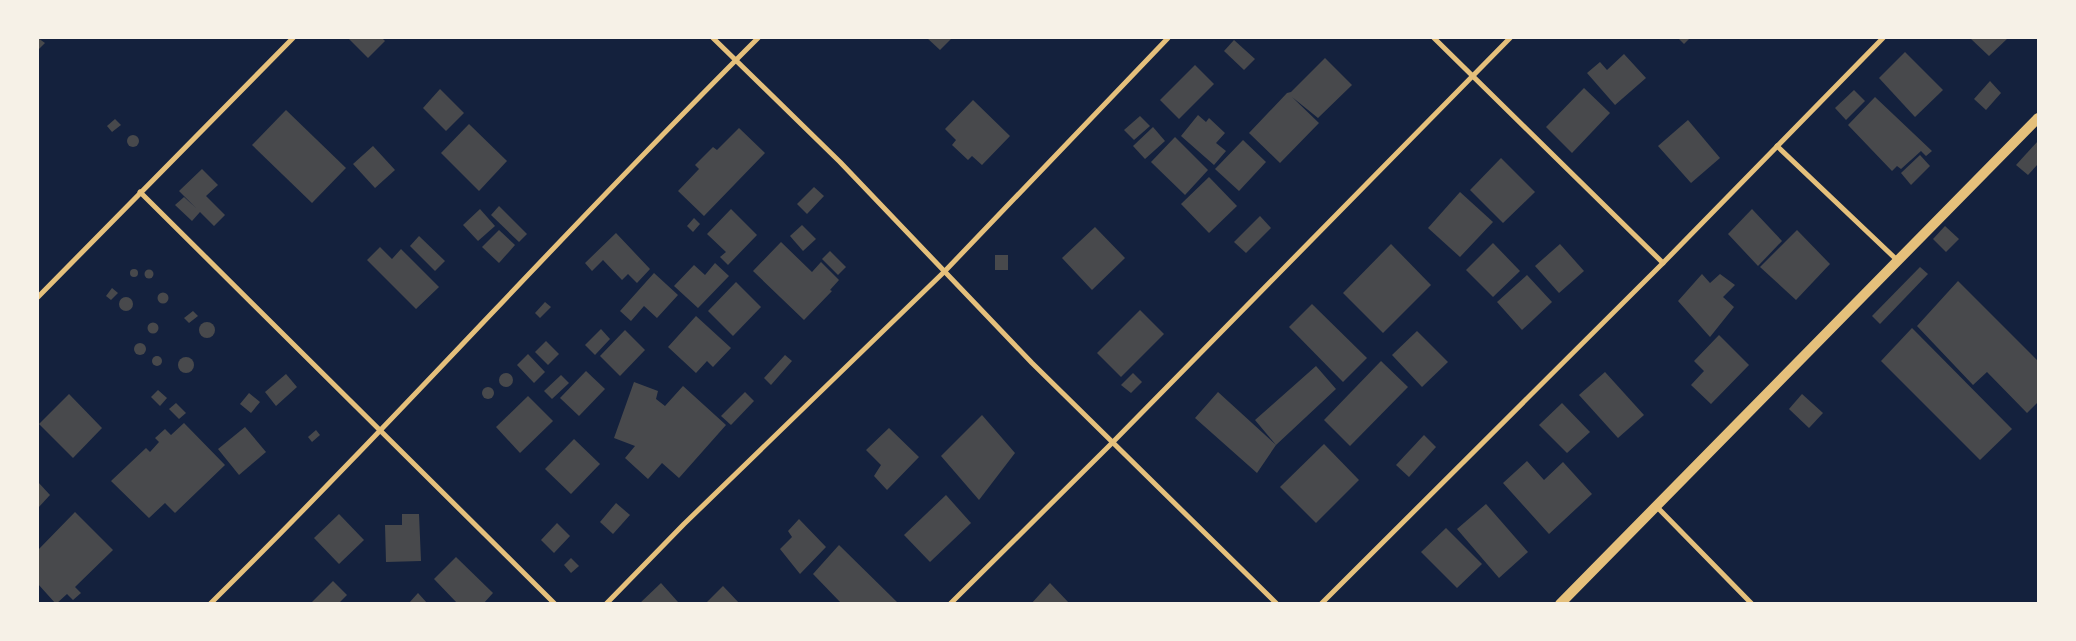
<svg xmlns="http://www.w3.org/2000/svg" width="2076" height="641" font-family="Overpass,sans-serif">
<rect width="100%" height="100%" fill="#14213d"/>
<g fill="#48494c">
<path d="M38,38L45,43L38,50Z"/>
<path d="M348,38H382L385,41L368,58Z"/>
<path d="M927,38H952L940,50Z"/>
<path d="M1678,38H1690L1684,44Z"/>
<path d="M1970,38H2008L1989,56Z"/>
<path d="M1234,40L1255,59L1244,70L1224,51Z"/>
<path d="M1905,52L1943,90L1915,117L1879,78Z"/>
<path d="M1624,54L1646,78L1615,105L1587,73L1600,62L1607,70Z"/>
<path d="M1325,58L1352,85L1318,118L1292,97L1319,123L1280,163L1249,133L1287,93L1291,92Z"/>
<path d="M1195,65L1214,84L1179,119L1160,100Z"/>
<path d="M1990,81L2001,93L1986,110L1974,99Z"/>
<path d="M1584,88L1610,113L1572,153L1546,127Z"/>
<path d="M440,89L464,113L446,131L423,108Z"/>
<path d="M1854,90L1865,101L1846,120L1835,108Z"/>
<path d="M1875,97L1932,151L1926,156L1921,151L1901,169L1897,166L1892,171L1848,125Z"/>
<path d="M973,100L1010,136L982,165L972,156L968,160L952,145L956,140L945,129Z"/>
<path d="M286,110L346,168L312,203L252,145Z"/>
<path d="M1198,115L1206,122L1209,118L1225,133L1216,143L1226,151L1214,165L1181,136Z"/>
<path d="M1140,116L1150,126L1134,140L1124,130Z"/>
<path d="M115,119L121,125L112,132L107,126Z"/>
<path d="M1688,120L1720,158L1691,183L1658,146Z"/>
<path d="M469,124L507,161L479,191L441,153Z"/>
<path d="M1153,127L1165,141L1145,159L1133,146Z"/>
<path d="M739,128L765,153L704,216L678,191L699,169L695,165L713,147L717,150Z"/>
<circle cx="133" cy="141" r="6"/>
<path d="M1175,137L1208,170L1185,195L1151,162Z"/>
<path d="M1243,140L1266,162L1239,191L1215,169Z"/>
<path d="M2038,141V164L2028,175L2016,165Z"/>
<path d="M373,146L395,170L375,188L353,164Z"/>
<path d="M1920,155L1930,166L1911,185L1901,173Z"/>
<path d="M1501,158L1535,192L1503,223L1470,190Z"/>
<path d="M202,169L218,185L206,196L225,215L214,226L200,212L192,221L175,205L184,197L196,208L179,191Z"/>
<path d="M1209,177L1237,206L1209,233L1181,204Z"/>
<path d="M814,187L824,196L807,214L797,204Z"/>
<path d="M1460,192L1493,222L1460,257L1428,228Z"/>
<path d="M499,206L527,234L519,242L491,215Z"/>
<path d="M480,209L495,226L478,241L463,225Z"/>
<path d="M731,209L757,235L728,265L720,257L726,252L707,234Z"/>
<path d="M1752,209L1782,241L1758,266L1728,234Z"/>
<path d="M1260,216L1271,228L1246,253L1234,242Z"/>
<path d="M694,218L700,224L693,232L687,226Z"/>
<path d="M802,225L816,239L803,251L790,236Z"/>
<path d="M1945,226L1959,239L1946,252L1933,239Z"/>
<path d="M1095,227L1125,258L1092,290L1062,258Z"/>
<path d="M499,230L515,245L499,263L482,247Z"/>
<path d="M1797,230L1830,264L1796,300L1760,267Z"/>
<path d="M616,233L650,269L637,283L628,274L622,280L603,260L592,271L585,263Z"/>
<path d="M419,236L445,261L435,271L410,246Z"/>
<path d="M781,242L812,272L821,262L839,280L830,290L832,291L804,320L753,271Z"/>
<path d="M1493,243L1520,271L1493,297L1466,270Z"/>
<path d="M1391,244L1431,285L1383,333L1343,293Z"/>
<path d="M1560,244L1584,271L1559,293L1535,266Z"/>
<path d="M380,247L392,259L401,249L439,287L416,309L367,260Z"/>
<path d="M830,251L846,267L838,275L822,259Z"/>
<rect x="995" y="255" width="13" height="15"/>
<path d="M715,263L729,276L698,308L674,286L694,265L705,275Z"/>
<path d="M1920,267L1928,274L1880,324L1872,316Z"/>
<circle cx="134" cy="273" r="4"/>
<circle cx="149" cy="274" r="4.5"/>
<path d="M654,273L678,295L657,318L644,306L631,321L620,311Z"/>
<path d="M1702,274L1710,283L1720,274L1735,285L1723,297L1734,307L1710,337L1678,301Z"/>
<path d="M1527,275L1552,302L1522,330L1497,302Z"/>
<path d="M1958,281L2038,361V402L2027,413L1987,372L1973,385L1917,326Z"/>
<path d="M736,282L761,307L733,336L708,311Z"/>
<path d="M112,288L118,293L111,300L106,296Z"/>
<circle cx="163" cy="298" r="5.5"/>
<circle cx="126" cy="304" r="7"/>
<path d="M545,302L551,307L540,318L535,313Z"/>
<path d="M1312,304L1367,358L1343,382L1289,327Z"/>
<path d="M1140,310L1164,334L1121,377L1097,353Z"/>
<path d="M193,311L198,316L189,323L184,318Z"/>
<path d="M696,316L731,348L713,367L707,361L696,373L668,347Z"/>
<circle cx="207" cy="330" r="8"/>
<circle cx="153" cy="328" r="5.5"/>
<path d="M1912,328L2012,429L1980,460L1881,361Z"/>
<path d="M601,329L610,339L595,355L585,345Z"/>
<path d="M625,330L645,350L620,376L600,356Z"/>
<path d="M1417,331L1448,362L1422,387L1392,355Z"/>
<path d="M1719,335L1749,365L1711,404L1691,385L1704,371L1694,361Z"/>
<path d="M546,341L559,354L548,365L535,352Z"/>
<circle cx="140" cy="349" r="6"/>
<path d="M528,354L545,372L534,383L517,365Z"/>
<path d="M785,355L792,361L771,385L764,378Z"/>
<circle cx="157" cy="361" r="5"/>
<circle cx="186" cy="365" r="8"/>
<path d="M1381,361L1408,387L1350,446L1324,420Z"/>
<path d="M1316,366L1336,389L1276,445L1257,473L1195,418L1218,392L1276,445L1255,420Z"/>
<path d="M586,371L605,389L579,416L560,398Z"/>
<path d="M1605,372L1644,415L1618,438L1579,395Z"/>
<path d="M1133,373L1142,382L1131,393L1121,385Z"/>
<circle cx="506" cy="380" r="7"/>
<path d="M286,374L297,387L276,406L265,392Z"/>
<path d="M561,375L569,383L552,399L544,391Z"/>
<path d="M634,382L658,391L656,399L665,406L683,386L726,425L679,478L662,463L648,479L625,458L635,446L614,438Z"/>
<circle cx="488" cy="393" r="6"/>
<path d="M158,390L167,398L160,406L151,397Z"/>
<path d="M745,392L754,401L731,425L721,416Z"/>
<path d="M249,393L260,402L251,413L240,404Z"/>
<path d="M69,394L102,428L73,458L39,424Z"/>
<path d="M1802,394L1823,413L1809,428L1789,409Z"/>
<path d="M528,396L553,421L520,453L496,427Z"/>
<path d="M176,403L186,413L179,419L169,409Z"/>
<path d="M1562,403L1590,432L1567,453L1539,425Z"/>
<path d="M982,415L1015,453L979,500L941,456Z"/>
<path d="M184,423L225,465L175,513L165,503L149,518L111,481L146,448L150,452L159,442L155,438L165,429L171,435Z"/>
<path d="M245,427L266,452L239,475L218,449Z"/>
<path d="M889,428L919,457L887,490L874,476L881,465L866,450Z"/>
<path d="M316,430L320,435L312,442L308,437Z"/>
<path d="M1424,435L1436,447L1409,477L1396,465Z"/>
<path d="M574,439L600,464L571,494L545,469Z"/>
<path d="M1324,444L1359,480L1316,523L1280,487Z"/>
<path d="M1527,461L1544,480L1563,462L1592,494L1549,534L1503,483Z"/>
<path d="M38,482L50,495L38,508Z"/>
<path d="M946,495L971,523L930,562L904,535Z"/>
<path d="M616,503L630,515L613,534L600,522Z"/>
<path d="M1486,504L1528,552L1499,578L1457,529Z"/>
<path d="M75,512L113,550L75,587L81,593L73,600L67,594L56,604L38,584V550Z"/>
<path d="M339,514L364,540L339,564L314,538Z"/>
<path d="M402,514H419L421,561L386,562L385,525H402Z"/>
<path d="M799,519L826,547L800,574L780,549L792,537L788,531Z"/>
<path d="M557,523L570,536L554,553L541,540Z"/>
<path d="M1446,528L1482,564L1457,588L1421,552Z"/>
<path d="M839,545L897,602L895,604H842L813,574Z"/>
<path d="M456,557L493,593L483,604H458L434,579Z"/>
<path d="M571,558L579,566L571,573L564,565Z"/>
<path d="M333,581L347,595L338,604H310Z"/>
<path d="M661,583L678,602L677,604H639Z"/>
<path d="M1050,583L1070,604H1031Z"/>
<path d="M723,586L740,604H705Z"/>
<path d="M418,593L428,604H408Z"/>
</g>
<g fill="none" stroke-linecap="round" stroke-linejoin="round">
<g stroke="#e5c07b" stroke-width="5">
<path d="M713,38L840,162L1032,363L1277,604"/>
<path d="M1434,38L1663,263"/>
<path d="M1777,146L1898,261"/>
<path d="M140,192L555,604"/>
<path d="M38,297L293,38"/>
<path d="M1657,507L1752,604"/>
<path d="M210,604C397,419 572,223 758,38"/>
<path d="M606,604L684,524L945,271L1168,38"/>
<path d="M950,604L1112,443L1510,38"/>
<path d="M1321,604L1663,263L1883,38"/>
</g>
<path stroke="#e5c07b" stroke-width="10" d="M1560,604L2038,118"/>
</g>
<rect width="2076" height="641" fill="none" stroke="#f6f1e7" stroke-width="78"/>
</svg>
